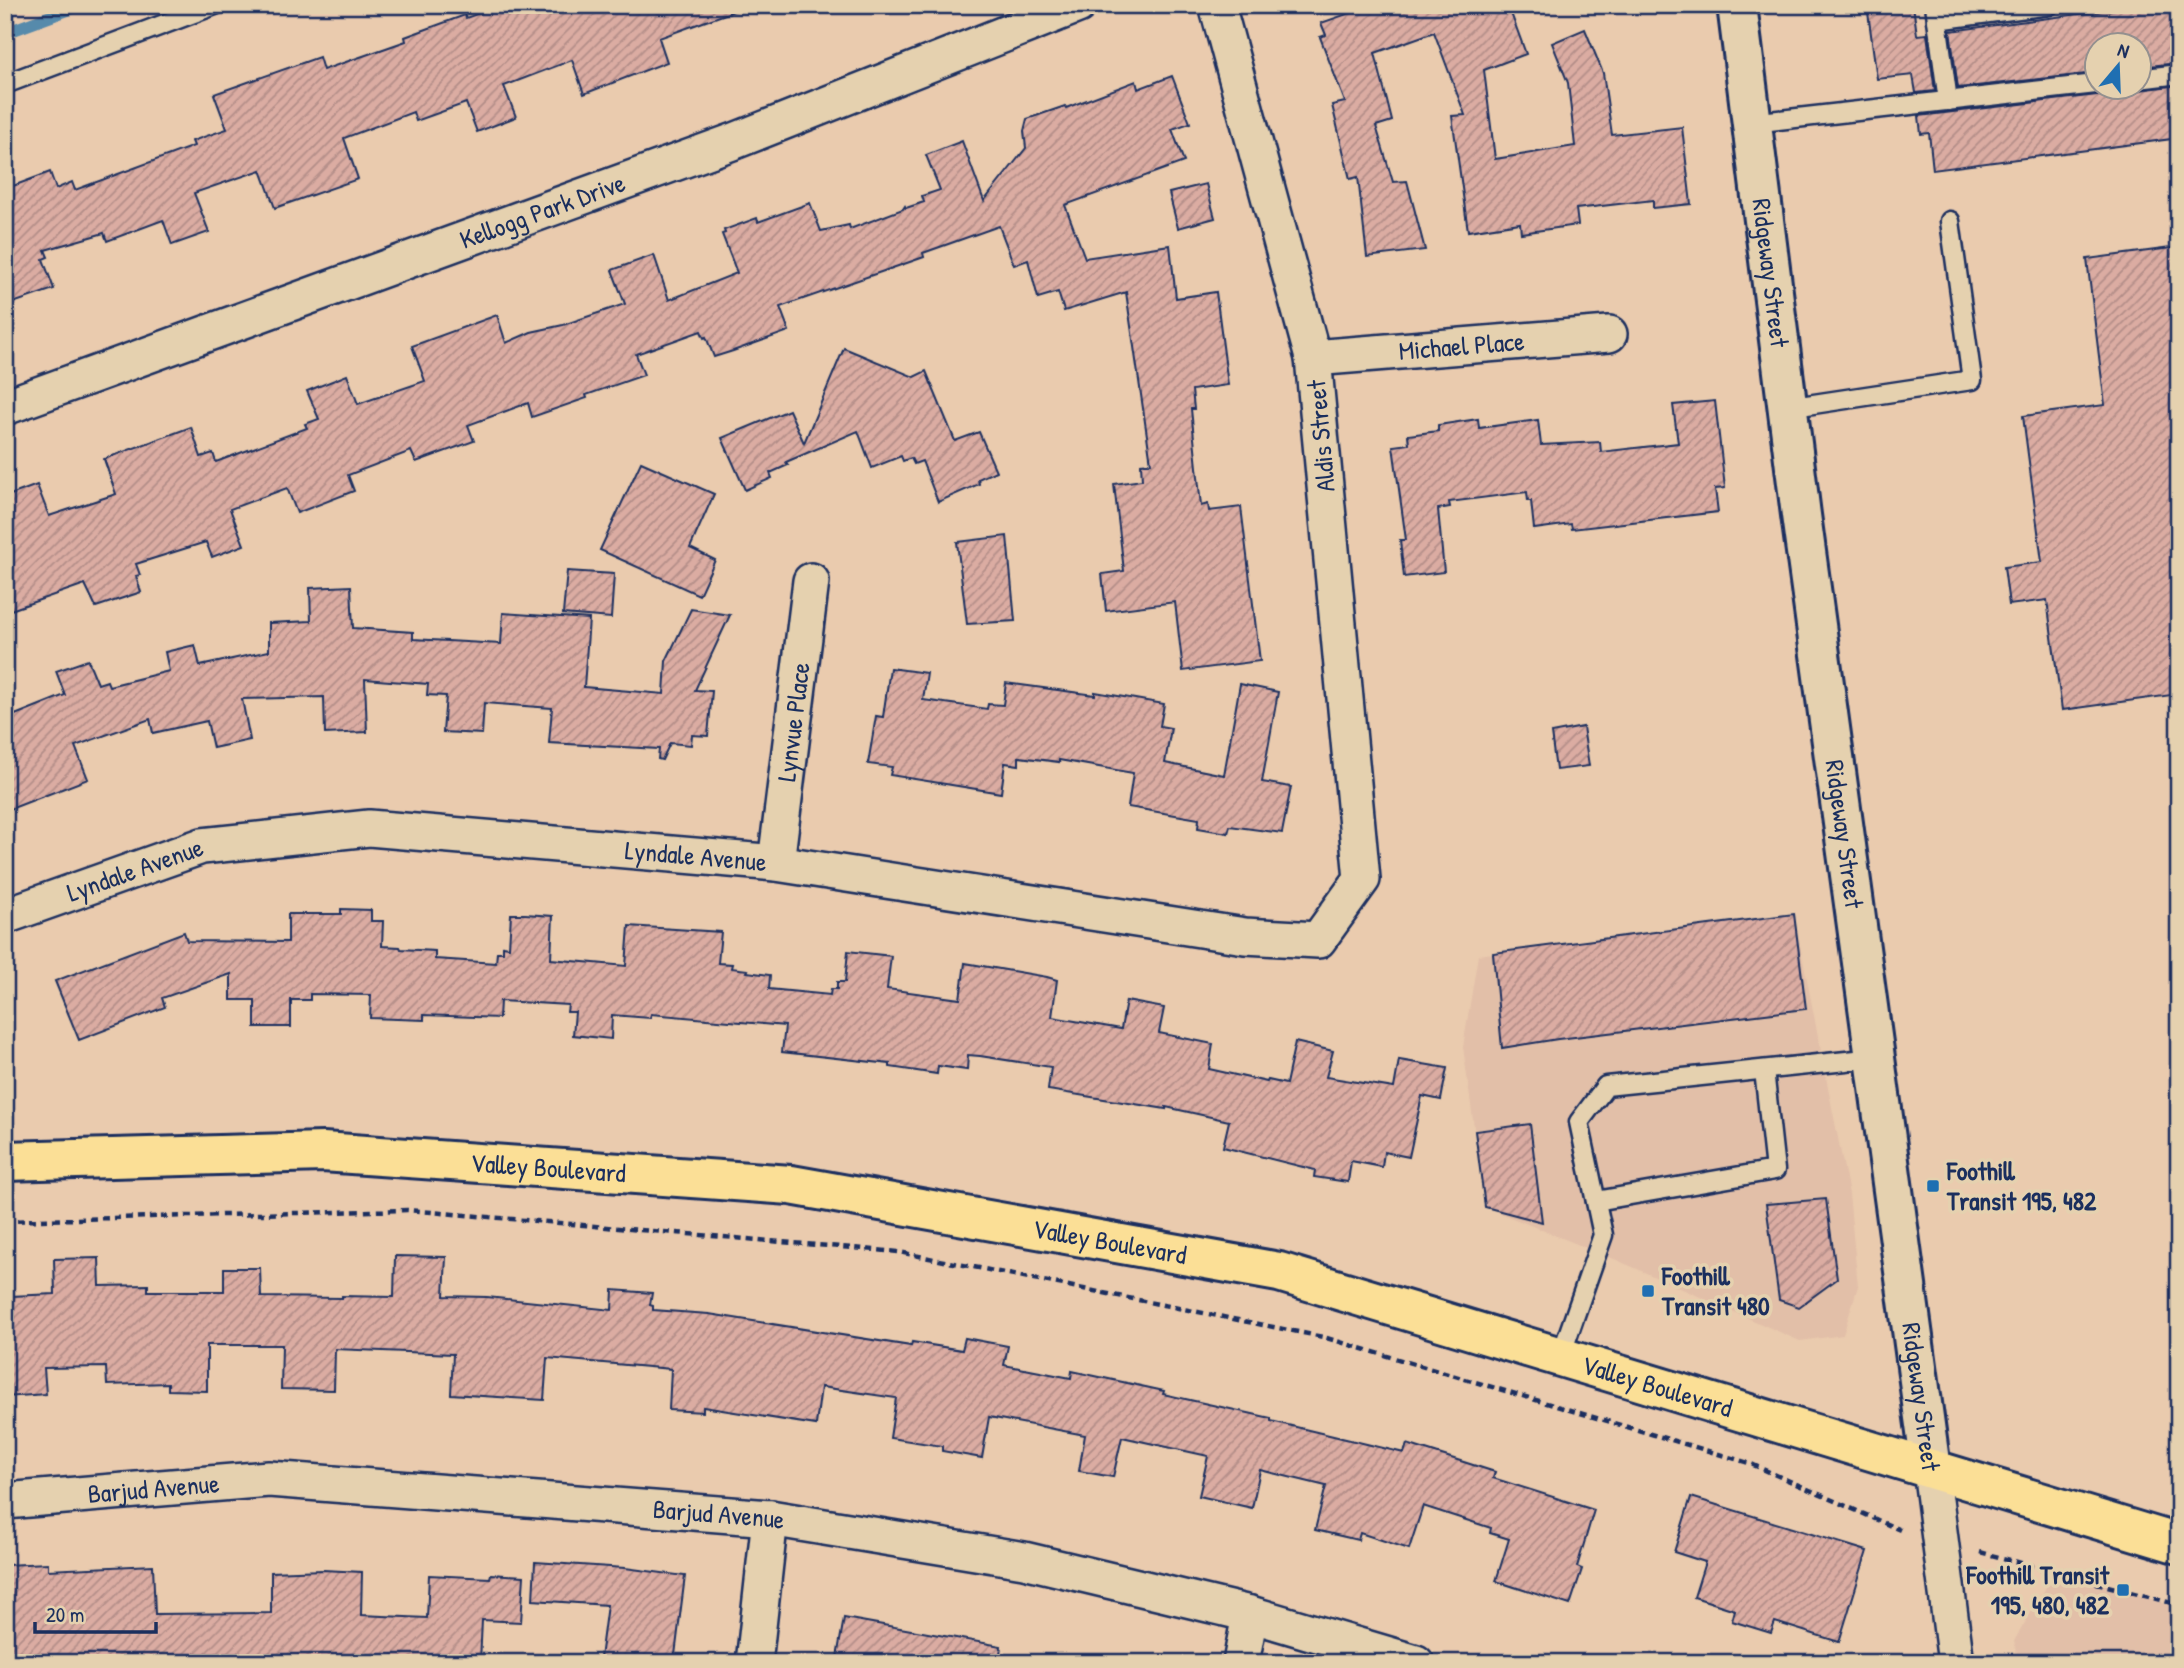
<svg xmlns="http://www.w3.org/2000/svg" width="2184" height="1668" font-family="'Patrick Hand',sans-serif">
<defs>
<pattern id="building-hatch" width="6" height="6" patternUnits="userSpaceOnUse" patternTransform="scale(1.75)"><rect width="6" height="6" fill="#dbaca2"/><path d="M-1 1l2-2M0 6l6-6M5 7l2-2" fill="none" stroke="#b18c87"/></pattern>
</defs>
<rect width="100%" height="100%" fill="#eacbae"/>
<filter id="ink" filterUnits="userSpaceOnUse"><feTurbulence type="fractalNoise" baseFrequency=".0143" numOctaves="2"/><feDisplacementMap in="SourceGraphic" scale="14" xChannelSelector="R" yChannelSelector="G"/><feConvolveMatrix kernelMatrix="1 2 1 2 8 2 1 2 1" color-interpolation-filters="sRGB"/></filter>
<g filter="url(#ink)">
<g fill="#e2bfa8">
<path d="M1794,914L1849,1194L1858,1286L1843,1335L1800,1341L1619,1261L1485,1207L1463,1047L1478,955Z"/>
<path d="M2057,1569L2179,1608V1663H2019L2014,1641Z"/>
</g>
<g fill="none" stroke-linecap="round" stroke-linejoin="round">
<path stroke="#568aab" stroke-width="12" d="M5,33L81,5"/>
</g>
<g fill="url(#building-hatch)" stroke="#1b2f5e" stroke-width="2">
<path d="M501,5H738L739,9L659,38L667,62L584,94L572,60L504,86L516,117L477,132L466,103L416,121L413,112L344,138L358,179L275,208L261,170L194,193L209,232L172,245L163,220L107,241L104,233L45,250L48,257L43,259L54,289L13,303L5,282V189L50,172L56,189L72,182L75,190L194,146L192,141L227,129L214,94L319,57L323,70L406,41L405,37L465,15L466,18Z"/>
<path d="M1350,5H1508L1526,54L1484,70L1495,159L1575,146L1568,83L1552,43L1585,29L1603,73L1612,135L1682,127L1691,204L1653,208V200L1576,209L1578,225L1521,233L1520,223L1468,231L1452,116L1465,115L1434,32L1375,53L1392,121L1376,126L1393,182L1407,181L1425,250L1367,257L1358,177L1350,179L1332,105L1345,102L1320,37L1326,35L1321,23L1353,12Z"/>
<path d="M1867,5H1913L1917,35L1927,34L1935,91L1916,93L1913,75L1877,79Z"/>
<path d="M2148,5H2179V63L2138,67V46H2096V73L1958,88L1950,31Z"/>
<path d="M1172,76L1190,123L1172,129L1184,162L1065,205L1085,258L1170,245L1176,298L1216,292L1228,385L1192,390L1194,409H1191L1201,506L1208,504L1209,511L1241,507L1260,661L1183,671L1175,602L1106,611L1102,574L1124,571L1114,484L1142,480L1141,464L1151,463L1126,292L1064,311L1058,292L1038,298L1028,260L1014,265L999,226L923,253L924,257L780,307L789,331L733,351L714,357L706,337L704,338L701,331L636,354L644,375L586,395L587,398L532,417L528,403L468,425L474,441L416,462L411,451L348,475L354,491L297,513L287,488L230,509L244,545L212,557L206,542L136,564L140,575L136,576L141,592L96,607L85,584L5,612V497L37,485L49,516L116,494L104,459L191,427L201,457L213,453L216,462L307,428L305,424L319,419L307,391L347,375L358,404L425,381L412,346L497,315L506,343L531,332L563,325L625,304L612,270L654,255L669,300L737,273L722,234L725,233L724,230L757,218L758,222L810,203L821,231L849,225L850,229L903,209L905,206L906,208L924,202L922,196L940,190L926,155L962,141L984,201L1026,148L1024,131L1027,119L1065,106L1066,108L1136,81L1138,89Z"/>
<path d="M2179,85V138L1933,170L1929,133L1921,134L1919,116L2097,95L2103,93L2107,88H2131L2139,90Z"/>
<path d="M1206,184L1215,218L1178,228L1169,193Z"/>
<path d="M2179,247V694L2062,710L2047,600L2009,605L2004,567L2042,562L2023,416L2105,405L2087,259Z"/>
<path d="M844,348L914,377L926,371L955,441L979,432L996,471L978,479L979,484L938,502L922,461L914,464L911,458L903,461L901,456L872,468L858,431L786,462L788,465L770,473L772,478L745,490L722,438L789,410L804,443Z"/>
<path d="M1715,401L1725,488L1715,489L1718,512L1572,529L1571,524L1534,529L1531,501H1528L1527,492L1449,502L1450,507L1438,509L1444,572L1404,577L1400,540H1406L1393,446L1409,444L1408,435L1438,431V425L1478,419L1479,428L1538,420L1541,445L1600,442L1601,452L1678,443L1673,405Z"/>
<path d="M641,462L714,494L690,548L715,560L699,595L600,550Z"/>
<path d="M1007,536L1015,621L967,624L957,542Z"/>
<path d="M567,571L614,574L611,618L563,614Z"/>
<path d="M351,586L353,628L413,632V639L501,644L503,613L589,619L584,687L664,694L666,661L691,609L730,615L695,690L712,691L708,736L692,735L691,745L670,743L662,760L658,759L659,749L549,743L552,708L484,703L482,734L443,732L446,696L427,695L428,684L365,679L367,732L325,734L324,697L242,699L250,740L213,748L207,721L153,733L150,719L75,746L88,779L5,811V719L65,695L56,671L88,660L98,684L107,681L109,686L169,671L165,652L195,645L200,666L269,651V623L311,621L310,588Z"/>
<path d="M890,668L927,673L923,700L987,709L988,704L1003,705L1006,683L1095,695V692L1164,704L1160,726L1171,728L1165,763L1224,775L1240,684L1278,692L1262,782L1291,787L1282,833L1230,826L1228,833L1198,828L1199,819L1128,807L1133,773L1059,760V762L1019,757V765L1005,763L1001,793L890,775L892,767L868,764L876,716L883,717Z"/>
<path d="M1583,727L1589,766L1556,770L1551,733Z"/>
<path d="M341,909L371,910V921H383L382,946L400,947L401,949L435,951V959L496,963L497,952H503V946L509,947L511,914H525L553,916L551,959L626,966L629,926L721,932L718,963L732,964L731,968L748,970L747,972L770,975L769,989L830,995L831,989H837V982H845L848,951L891,956L887,989L960,999L965,963L1047,977L1057,980L1052,1017L1121,1029L1126,1001L1164,1008L1159,1033L1213,1044L1209,1069L1267,1082L1268,1080L1286,1084L1295,1042L1333,1051L1326,1077L1394,1088L1399,1060L1447,1068L1441,1100L1422,1096L1409,1157L1384,1152L1382,1167L1351,1161L1348,1182L1314,1177L1315,1170L1223,1147L1229,1121L1166,1107V1109L1048,1090L1051,1067L980,1056L968,1055L967,1070L938,1066L937,1074L890,1067V1064L782,1052L785,1026L651,1014L650,1018L612,1015L611,1039L573,1035L575,1012H567L568,1005L500,1001L499,1018L424,1015V1020L370,1018L371,995L310,994V1000H291V1027H255V1000H231V974L162,998L165,1007L79,1040L55,981L184,932L187,941L288,942V914H341Z"/>
<path d="M1794,914L1806,1009L1558,1039L1502,1048L1493,953Z"/>
<path d="M1530,1124L1542,1222L1485,1207L1475,1131Z"/>
<path d="M1826,1199L1837,1279L1799,1307L1779,1300L1766,1204Z"/>
<path d="M395,1256L446,1257L444,1296L487,1297L612,1310L613,1290L652,1293L650,1305L653,1306V1310L709,1314L911,1346L912,1342L962,1350L965,1338L1008,1346L1004,1365L1071,1378L1072,1371L1164,1391L1163,1394L1271,1418V1421L1404,1453L1407,1444L1495,1472L1493,1478L1594,1510L1577,1567L1582,1569L1570,1605L1496,1581L1509,1539L1490,1533L1491,1528L1423,1506L1409,1549L1360,1533L1358,1540L1315,1530L1326,1486L1260,1470L1252,1508L1199,1496L1208,1456L1122,1437L1113,1477L1079,1471L1085,1435L989,1417L982,1458L942,1451V1446L890,1438L896,1398L821,1387L816,1425L703,1407V1412L669,1410L671,1369L547,1358L544,1400L451,1394L453,1354L335,1349L334,1390L281,1389L282,1345H207V1391L168,1390V1383L107,1385L106,1367L44,1368L46,1394L5,1397V1300H12L11,1296L55,1294L54,1259L99,1258L100,1286L148,1285V1291H224V1268H260L261,1297L342,1298V1296L394,1297Z"/>
<path d="M1691,1497L1867,1551L1839,1642L1775,1622L1771,1633L1732,1621L1735,1610L1694,1597L1705,1562L1674,1552Z"/>
<path d="M535,1562L625,1568L685,1576L674,1663H637L600,1658L607,1605L533,1600Z"/>
<path d="M48,1563V1570L153,1565L155,1614L271,1613V1572L323,1570L362,1572L361,1615L427,1618L429,1575L490,1578L491,1574L524,1576L521,1622L482,1620L480,1663H211V1657L5,1663V1565Z"/>
<path d="M844,1618L1001,1646L999,1663H836Z"/>
</g>
<g fill="none" stroke-linecap="round" stroke-linejoin="round">
<g stroke="#1b2f5e" stroke-width="23">
<g id="lane">
<path d="M1935,5L1948,101"/>
<path d="M1937,20L2049,5"/>
<path d="M2138,79L2179,74"/>
<path d="M5,84L215,5"/>
<path d="M1752,123L2096,84"/>
<path d="M1787,408L1972,380L1950,221"/>
<path d="M1596,1201L1775,1170L1764,1070"/>
<path d="M1560,1358L1603,1235L1579,1122L1606,1086L1875,1058"/>
</g>
</g>
<g stroke="#1b2f5e" stroke-width="40">
<g id="street">
<path id="s1" d="M1313,358L1609,334"/>
<path id="s2" d="M5,407L732,142L1078,5"/>
<path id="s3" d="M776,863L811,581"/>
<path id="s4" d="M5,916L202,846L369,828L776,863L1245,936L1318,940L1362,879L1313,358L1217,5"/>
<path d="M1931,1469L1956,1663"/>
<path id="s5" d="M5,1501L269,1479L770,1518L1024,1560L1250,1614L1416,1663"/>
<path d="M754,1663L770,1518"/>
<path d="M1241,1663L1250,1614"/>
</g>
</g>
<g stroke="#1b2f5e" stroke-width="44">
<g id="secondary">
<path id="s6" d="M1737,5L1801,515L1931,1469"/>
</g>
</g>
<g stroke="#1b2f5e" stroke-width="44">
<g id="primary">
<path id="s7" d="M5,1161L323,1152L791,1185L1279,1272L2179,1544"/>
</g>
</g>
<g stroke="#1b2f5e" stroke-width="4.5" stroke-dasharray="7 5" stroke-linecap="butt">
<path d="M5,1221L407,1210L899,1252L1323,1337L1749,1463L1900,1530"/>
<path d="M1980,1552L2179,1605"/>
</g>
<use href="#lane" stroke="#e5d1af" stroke-width="18"/>
<use href="#street" stroke="#e5d1af" stroke-width="35"/>
<use href="#secondary" stroke="#e5d1af" stroke-width="38"/>
<use href="#primary" stroke="#fbdf96" stroke-width="38"/>
</g>
</g>
<g fill="#1f6fb2" stroke="#e5d1af" stroke-width="2.5">
<rect x="1926" y="1179" width="14" height="14" rx="3.5"/>
<rect x="1641" y="1284" width="14" height="14" rx="3.5"/>
<rect x="2116" y="1583" width="14" height="14" rx="3.5"/>
</g>
<g text-anchor="middle" stroke-width="7" stroke-linejoin="round" paint-order="stroke">
<g font-size="26" fill="#1b2f5e" stroke="#e5d1af">
<text dy="9" stroke="none"><textPath href="#s2" startOffset="572">Kellogg Park Drive</textPath></text>
<text dy="9" stroke="none"><textPath href="#s6" startOffset="270">Ridgeway Street</textPath></text>
<text dy="9" stroke="none"><textPath href="#s1" startOffset="149">Michael Place</textPath></text>
<text transform="translate(1321 436) rotate(-95)" y="9">Aldis Street</text>
<text dy="9" stroke="none"><textPath href="#s3" startOffset="142">Lynvue Place</textPath></text>
<text dy="9" stroke="none"><textPath href="#s6" startOffset="836">Ridgeway Street</textPath></text>
<text dy="9" stroke="none"><textPath href="#s4" startOffset="705">Lyndale Avenue</textPath></text>
<text dy="9" stroke="none"><textPath href="#s4" startOffset="138">Lyndale Avenue</textPath></text>
<text dy="9" stroke="none"><textPath href="#s7" startOffset="544">Valley Boulevard</textPath></text>
<text dy="9" stroke="none"><textPath href="#s7" startOffset="1111">Valley Boulevard</textPath></text>
<text dy="9" stroke="none"><textPath href="#s7" startOffset="1678">Valley Boulevard</textPath></text>
<text dy="9" stroke="none"><textPath href="#s6" startOffset="1404">Ridgeway Street</textPath></text>
<text dy="9" stroke="none"><textPath href="#s5" startOffset="149">Barjud Avenue</textPath></text>
<text dy="9" stroke="none"><textPath href="#s5" startOffset="716">Barjud Avenue</textPath></text>
</g>
<g font-size="26" font-weight="bold" fill="#1b2f5e" stroke="#e5d1af" text-anchor="start">
<text x="1947" y="1180">Foothill<tspan x="1947" dy="30">Transit 195, 482</tspan></text>
<text x="1662" y="1285">Foothill<tspan x="1662" dy="30">Transit 480</tspan></text>
<text x="2109" y="1584" text-anchor="end">Foothill Transit<tspan x="2109" dy="30">195, 480, 482</tspan></text>
</g>
</g>
<rect width="2184" height="1668" fill="none" stroke="#e5d1af" stroke-width="28"/>
<rect x="14" y="14" width="2156" height="1640" fill="none" stroke="#1b2f5e" stroke-width="2.5" filter="url(#ink)"/>
<g transform="translate(2118 66) rotate(19)"><circle r="33" fill="#e5d1af" stroke="#94908f" stroke-width="2"/>
<path d="M0-5L12 26L0 18L-12 26Z" fill="#1f6fb2"/>
<text y="-10" font-size="19" font-weight="bold" text-anchor="middle" fill="#1b2f5e">N</text>
</g>
<path d="M35 1622v10h121v-10" fill="none" stroke="#1b2f5e" stroke-width="3.5"/>
<text x="46" y="1622" font-size="21" fill="#1b2f5e" stroke="#e5d1af" stroke-width="5" paint-order="stroke">20 m</text>
</svg>
